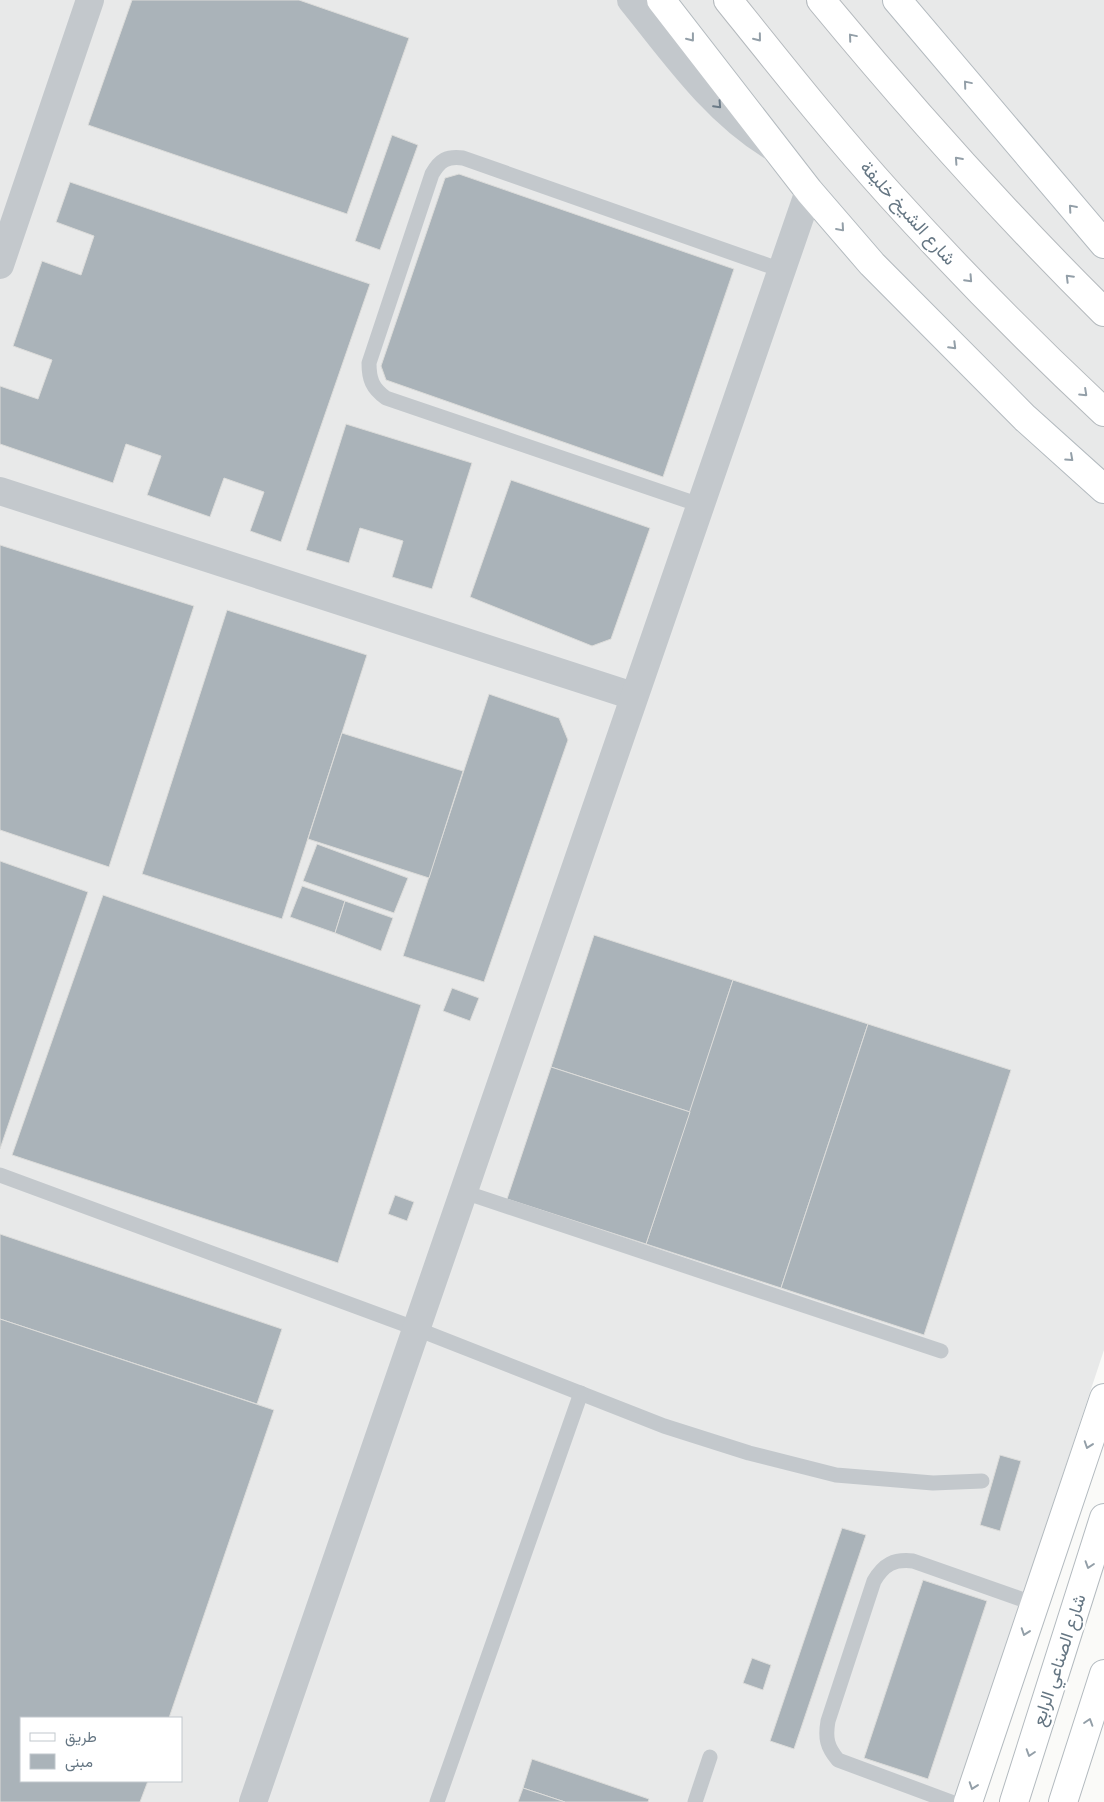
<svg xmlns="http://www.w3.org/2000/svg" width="1104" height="1802" font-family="Mulish,Vazirmatn,sans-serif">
<rect width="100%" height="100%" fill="#fafaf8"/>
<path fill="#e8e9e9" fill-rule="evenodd" d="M0,0H1104V1350L954,1802H0ZM21,1718H181V1781H21Z"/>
<g fill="#aab3b9" stroke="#dcdcda">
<path d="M132,0H299L409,38L347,214L88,125Z"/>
<path d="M392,135L418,145L380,250L355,241Z"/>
<path d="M459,174L734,269L663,477L386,380L381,366L445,178Z"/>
<path d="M70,182L370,284L281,542L250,531L264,492L224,478L210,517L147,495L161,456L126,444L113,483L0,444V386L38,399L52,360L13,346L42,261L81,275L94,236L56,222Z"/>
<path d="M346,424L472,463L432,589L392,577L403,541L360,528L349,563L306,550Z"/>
<path d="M511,480L650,528L611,639L592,646L470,597Z"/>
<path d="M0,545L194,606L109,867L0,830Z"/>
<path d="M227,610L367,655L282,919L142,874Z"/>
<path d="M489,694L559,718L568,740L484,982L403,956Z"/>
<path d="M342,733L463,771L429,878L308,839Z"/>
<path d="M317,844L408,878L394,913L303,881Z"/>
<path d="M0,861L88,892L0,1149Z"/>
<path d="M302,886L345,901L335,933L290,917Z"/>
<path d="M103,895L421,1005L338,1263L12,1155Z"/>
<path d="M345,901L393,918L381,951L335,933Z"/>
<path d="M594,935L733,980L690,1112L551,1067Z"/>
<path d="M733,980L868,1024L781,1288L646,1244Z"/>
<path d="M452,988L479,998L470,1021L443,1011Z"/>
<path d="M868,1024L1011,1070L924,1335L781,1288Z"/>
<path d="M551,1067L690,1112L646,1244L507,1199Z"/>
<path d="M395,1195L414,1202L407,1221L388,1214Z"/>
<path d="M0,1234L282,1329L257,1404L0,1319Z"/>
<path d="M0,1319L274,1410L169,1718H21V1781H148L140,1802H0Z"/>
<path d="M1000,1455L1021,1461L1000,1531L980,1525Z"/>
<path d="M842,1528L866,1535L794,1749L770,1741Z"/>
<path d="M923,1580L987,1601L928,1779L864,1758Z"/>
<path d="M752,1658L771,1665L763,1690L743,1683Z"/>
<path d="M532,1759L649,1799L648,1802H565L523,1788Z"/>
<path d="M523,1788L565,1802H518Z"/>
</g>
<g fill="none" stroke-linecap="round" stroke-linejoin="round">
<g stroke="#b3babf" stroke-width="30">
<g id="secondary">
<path d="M661,0L809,191L872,264L1025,418L1104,489"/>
<path d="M897,0L1104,244"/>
<path d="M968,1802L1104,1398"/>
<path d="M1014,1802L1104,1518"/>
<path d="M1063,1802L1104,1674"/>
</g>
</g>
<g stroke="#b4b9bd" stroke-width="30">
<g id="highway">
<path d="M728,0C781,66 834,133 891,196C959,271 1030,343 1104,412"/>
<path d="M821,0C911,109 1004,213 1104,312"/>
</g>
</g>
<g stroke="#c3c8cc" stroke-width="15">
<path d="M700,505L386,398C372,388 369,379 369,363L432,174C440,160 447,156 463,158L781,270"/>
<path d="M0,1175L417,1329L664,1426L749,1453L836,1475L933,1483L982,1481"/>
<path d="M464,1192L941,1351"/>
<path d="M437,1802L581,1393"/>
<path d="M695,1802L710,1757"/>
<path d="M951,1802L838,1760C827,1747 825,1738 828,1721L874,1581C884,1564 894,1559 913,1561L1035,1604"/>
</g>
<g stroke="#c3c8cc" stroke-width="28">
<path d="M631,0C674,53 712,109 771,146"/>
<path d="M0,265L90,0"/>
<path d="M0,491L633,696"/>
<path d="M253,1802L809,191"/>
</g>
<use href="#secondary" stroke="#fff" stroke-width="28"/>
<use href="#highway" stroke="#fff" stroke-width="28"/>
</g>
<defs><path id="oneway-chevron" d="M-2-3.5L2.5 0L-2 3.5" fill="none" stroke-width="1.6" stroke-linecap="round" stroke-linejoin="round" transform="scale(1.25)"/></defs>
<g stroke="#939fa8">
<use href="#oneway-chevron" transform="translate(852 37) rotate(-130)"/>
<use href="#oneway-chevron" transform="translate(691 38) rotate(52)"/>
<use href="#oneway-chevron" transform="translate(758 38) rotate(51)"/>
<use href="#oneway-chevron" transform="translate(967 84) rotate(-130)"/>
<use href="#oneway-chevron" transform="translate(958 160) rotate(-132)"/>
<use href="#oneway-chevron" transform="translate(1072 208) rotate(-131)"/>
<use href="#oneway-chevron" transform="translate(841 228) rotate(49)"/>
<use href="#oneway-chevron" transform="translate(1069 278) rotate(-135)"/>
<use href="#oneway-chevron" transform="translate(969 279) rotate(47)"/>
<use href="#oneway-chevron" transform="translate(953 346) rotate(45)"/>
<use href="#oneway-chevron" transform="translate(1084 393) rotate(43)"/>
<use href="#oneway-chevron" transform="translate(1070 458) rotate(42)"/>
<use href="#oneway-chevron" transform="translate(1088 1445) rotate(109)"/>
<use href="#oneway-chevron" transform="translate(1089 1565) rotate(108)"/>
<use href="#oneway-chevron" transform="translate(1025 1632) rotate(109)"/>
<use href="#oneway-chevron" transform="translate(1089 1722) rotate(-72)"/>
<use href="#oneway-chevron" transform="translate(1030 1753) rotate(108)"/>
<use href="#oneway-chevron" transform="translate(973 1786) rotate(109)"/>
</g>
<use stroke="#6a7a87" href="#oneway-chevron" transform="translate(718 105) rotate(47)"/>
<g text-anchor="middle" stroke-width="5" stroke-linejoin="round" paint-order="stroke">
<g font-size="18" fill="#657683" stroke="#fff">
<text transform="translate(908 213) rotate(48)" y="6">شارع الشيخ خليفة</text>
<text transform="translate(1059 1660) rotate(-72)" y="6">شارع الصناعي الرابع</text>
</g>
</g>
<rect x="20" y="1717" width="162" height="65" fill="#ffffff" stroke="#c1c8cd"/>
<rect x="30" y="1733" width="25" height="8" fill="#ffffff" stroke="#c1c8cd"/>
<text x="65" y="1742" font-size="15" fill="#657683">طريق</text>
<rect x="30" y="1754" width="25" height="15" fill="#aab3b9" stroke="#c1c8cd"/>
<text x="65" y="1767" font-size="15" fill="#657683">مبنى</text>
</svg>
